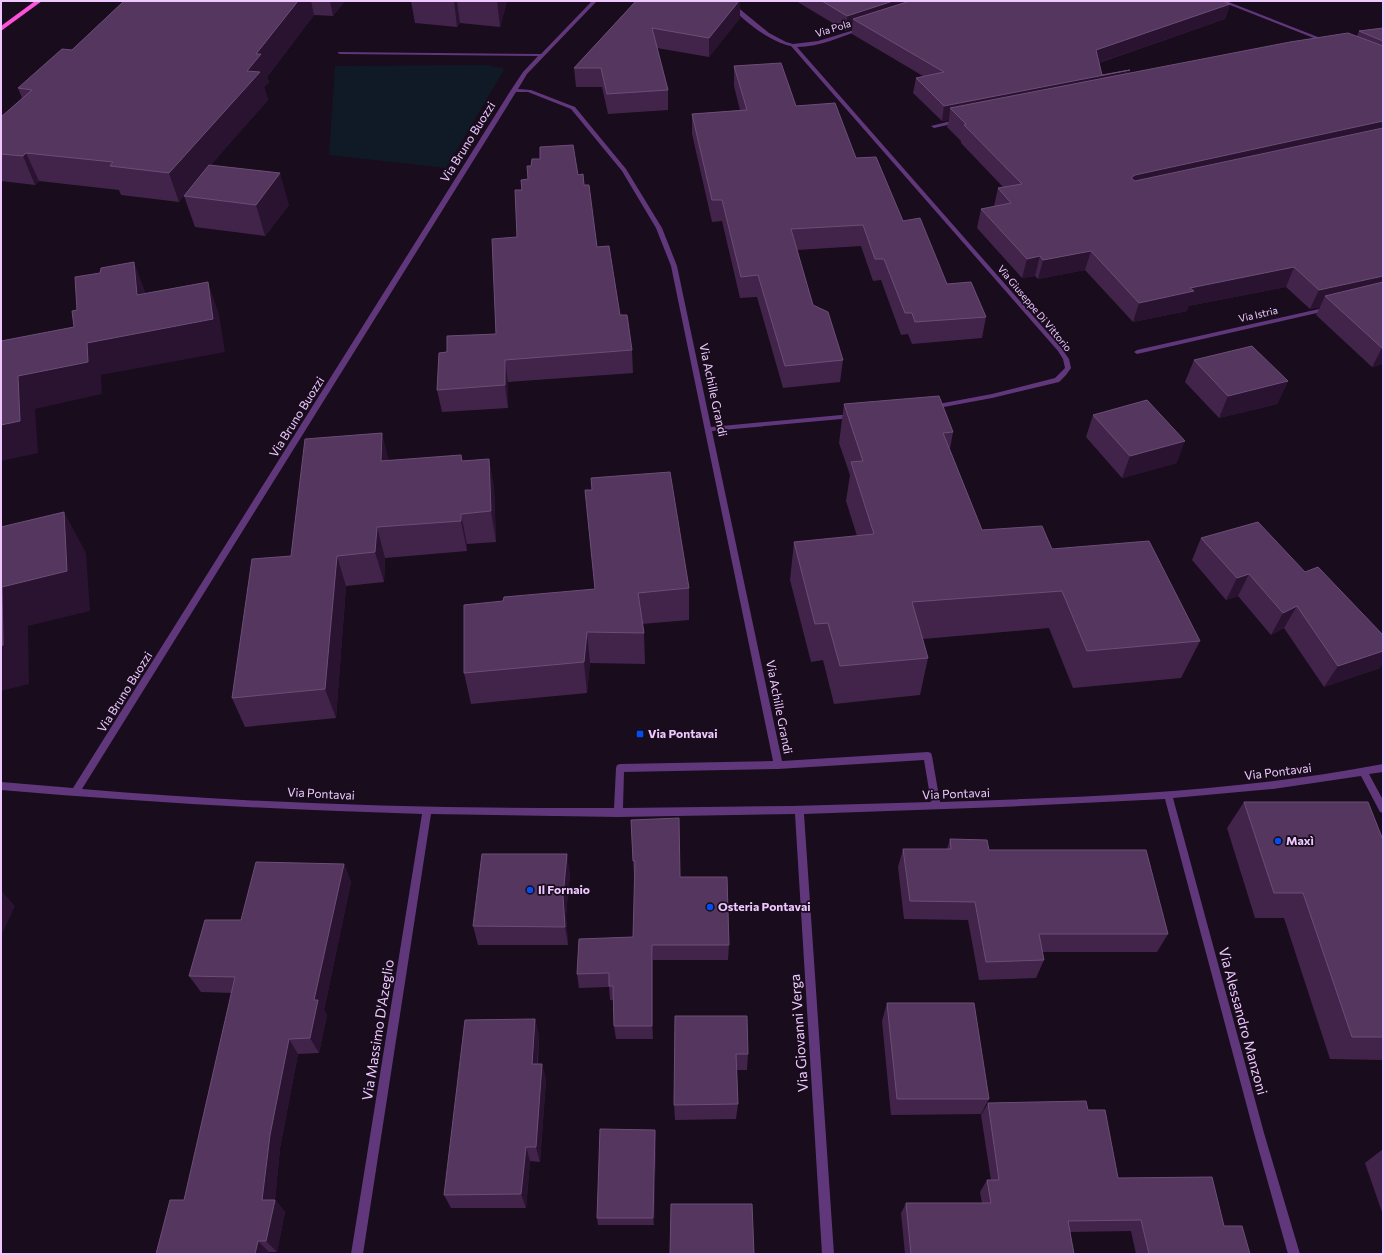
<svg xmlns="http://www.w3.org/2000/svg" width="1384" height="1255" font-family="Commissioner,sans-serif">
<rect width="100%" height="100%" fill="#180c1d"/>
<path fill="#0f1a26" d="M484,65L502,68L504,70L446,168L329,155L335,66Z"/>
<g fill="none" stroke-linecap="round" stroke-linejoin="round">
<g fill="#61377b" fill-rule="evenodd">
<path d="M592,1H597L527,74L518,89L531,90L575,107L626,169L662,228L677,266L711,427L852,414L855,416L852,418L712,431L782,761L928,752L931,753L932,756L940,802C1088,797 1237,792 1383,764V772L1369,774L1383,800V813L1380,812L1361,776L1273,789L1173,798L1264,1133L1300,1254H1288L1254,1133L1165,799L1001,807L804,814L834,1254H822L795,814L618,817L431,814L363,1254H351L422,814C281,810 141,802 1,790V782L73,788L511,90L523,72L538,56L340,54L338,53V52L541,54ZM516,92H528L571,109L622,171L656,228L671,266L773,761L620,764L617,765L616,768L614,808C437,809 259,804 82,789ZM924,760L931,802L792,806L623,808L624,772L778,769Z"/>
<path d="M725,1H730L769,33L786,42L793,44L818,41L864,27V29C842,36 820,47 797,47L1062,349L1069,359L1071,368L1066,375L1059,382L992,398L933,409H931L930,407L933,405L992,394L1055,378L1065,368L1063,359L1058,351L791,46C767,41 742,19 725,1Z"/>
<path d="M959,119L961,120V122L934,128L931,126Z"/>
<path d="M1328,307L1330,308V310L1137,354L1134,352L1137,350Z"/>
</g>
<path fill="#61377b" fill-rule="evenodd" d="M1220,1H1226L1328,41L1324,42Z"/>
<path fill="#fd51d9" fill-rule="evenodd" d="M35,1H42L1,31V26Z"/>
</g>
<g fill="#42244b">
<path d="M124,1H345L333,16L314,15L267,77L269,82L264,87L268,100L210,165L289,205L265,236L195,227L184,196L193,185L179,202L121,195L119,190L39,181L35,185L1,181V117L22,98L18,88L72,50Z"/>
<path d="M411,1H507L500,27L460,23L457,27L415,23Z"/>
<path d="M636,1L740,18L709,57L657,48L668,90V110L608,114L602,87H576L574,68Z"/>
<path d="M796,1H1222L1230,4L1225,19L1099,63L1102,75L1129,74L1357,36L1359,31L1383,28V364L1372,367L1316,315L1320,307L1310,309L1286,287L1188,306L1187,311L1133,322L1085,270L1038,279L1035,276L1022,278L977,228L981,209L994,206L998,188L1003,187L961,143V141L947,127L949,120L942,121L913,93L916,78L923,76L852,34V28L846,31Z"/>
<path d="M734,66L796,106L856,158L903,221L947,284L986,317L982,338L912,344L908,334L901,335L881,280L873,281L861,246L797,250L813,305L843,360L840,382L783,388L757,297L740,298L722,221L712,222L692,134V114L740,110L734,86Z"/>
<path d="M578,175L597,247L632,350L633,373L508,382V408L442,412L437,390L447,352L496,334L517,237L522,190Z"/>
<path d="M1194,360L1288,381L1277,404L1219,418L1185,382Z"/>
<path d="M844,404L953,432L950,449L982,530L1052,549L1200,641L1181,678L1073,688L1049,628L923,639L928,658L920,695L834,704L823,660L811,662L790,580L794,542L857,536L846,501L850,475L839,443Z"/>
<path d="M1093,415L1177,463L1122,478L1086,437Z"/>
<path d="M489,459L494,489L496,542L467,544V551L385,558L384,582L346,586L336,718L245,727L232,698L291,556L389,460L463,461Z"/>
<path d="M1258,522L1380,668L1324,687L1284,628L1271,635L1238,596L1226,600L1192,560L1201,538Z"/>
<path d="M689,588V620L642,624L644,633L645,664L590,663L587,693L471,704L464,673L503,601Z"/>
<path d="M1244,802L1383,840V1060L1330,1059L1284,918H1255L1227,828Z"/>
<path d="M631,820L680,877L729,945L728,960H653V1039H616L614,1026L613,1000H610L609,987L579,988L577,974L633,937L635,876H634L633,861Z"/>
<path d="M950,839L989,850L1168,934L1157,952H1042L1044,960L1036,978L979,980L968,920L904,919L898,867L903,849H947Z"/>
<path d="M344,864L351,882L324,1010L327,1015L319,1053L298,1054L280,1148L275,1200L285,1212L277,1252H269L184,1200L232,993L201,992L189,976L241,920Z"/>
<path d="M570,873L566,915L568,945H478L473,926Z"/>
<path d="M887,1003L989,1099L981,1114L891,1115L882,1021Z"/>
<path d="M675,1016L748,1054L747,1070H737L738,1104L736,1119L675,1120L674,1105Z"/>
<path d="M535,1019L539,1036L538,1064H542L546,1080L540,1162L530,1161L526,1208H451L444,1195Z"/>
<path d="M988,1103L1088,1110L1118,1178L1224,1226L1250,1254H1136L1131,1231L1070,1232L1074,1254H905L901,1213L906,1203H982L980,1192L987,1180H991L981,1115Z"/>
<path d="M655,1130L656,1138L654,1225H598L597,1218Z"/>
<path d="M1383,1149V1215L1365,1163Z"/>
</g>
<g fill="#291330">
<path d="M298,1H311L314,15L267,77L269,82L264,87L268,100L179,202L169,173L247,71L256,54Z"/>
<path d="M330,1H345L333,16Z"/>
<path d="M454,1H457L460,23L457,27Z"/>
<path d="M497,1H507L500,27Z"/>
<path d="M739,1H740V18L709,57V38Z"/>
<path d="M893,1H936L853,19L852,28L846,31L847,16Z"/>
<path d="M1230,4L1225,19L1092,65L1096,50Z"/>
<path d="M1130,70L1126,85L950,108L949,120L942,121L944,106Z"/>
<path d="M1383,121V137L1126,197L1131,178L1135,175Z"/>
<path d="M26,153L39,181L35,185L23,156Z"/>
<path d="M280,173L289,205L265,236L256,205Z"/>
<path d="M1091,251L1085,270L1038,279L1043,260Z"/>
<path d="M1040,256L1035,276L1022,278L1027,259Z"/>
<path d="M134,262L146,294L137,295Z"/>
<path d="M1294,267L1286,287L1188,306L1187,311L1133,322L1139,303L1190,288Z"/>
<path d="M1383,276V293L1325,296L1320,307L1310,309L1319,290Z"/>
<path d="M208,282L219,314L225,352L101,375L102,394L35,409L38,453L1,461V425L18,376Z"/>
<path d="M1383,347V364L1372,367L1382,348Z"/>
<path d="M505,360L508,382V408L505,385Z"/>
<path d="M1288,381L1277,404L1219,418L1228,396Z"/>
<path d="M382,433L390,464L381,461Z"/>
<path d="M1185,441L1177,463L1122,478L1130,456Z"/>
<path d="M489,459L494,489L496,542L491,511Z"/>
<path d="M64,512L86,553L90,611L28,626L29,684L1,691V646L2,587Z"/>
<path d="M461,514L467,544V551L461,521Z"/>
<path d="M377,527L385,558L384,582L375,552Z"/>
<path d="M337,556L346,586L336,718L325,689Z"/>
<path d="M1249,574L1238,596L1226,600L1237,578Z"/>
<path d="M1297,606L1284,628L1271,635L1283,613Z"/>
<path d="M587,632L590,663L587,693L584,662Z"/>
<path d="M1383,651V663L1380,668L1324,687L1338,666Z"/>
<path d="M567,854L570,873L566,915L568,945L565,927L563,896Z"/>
<path d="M344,864L351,882L324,1010L327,1015L319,1053L310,1038L314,1000Z"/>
<path d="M1,890L15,906L1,936Z"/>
<path d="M652,945L653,960V1039L652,1026Z"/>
<path d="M535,1019L539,1036L536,1080L532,1064Z"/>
<path d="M289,1039L298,1054L280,1148L275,1200L285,1212L277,1252L266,1241L262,1200L270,1135Z"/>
<path d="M542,1064L546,1080L540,1162L536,1147Z"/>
<path d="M655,1130L656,1138L654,1225L653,1218Z"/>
<path d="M526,1147L530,1161L526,1208L521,1194Z"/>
<path d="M258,1241L269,1252V1254H255Z"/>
</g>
<g fill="#54365e" stroke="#6c4d77">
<path d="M124,1H298L256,54H261L247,71L260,72L169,173L110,166L113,162L26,153L23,156L1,154V117L32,90L18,88L62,49L72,50Z"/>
<path d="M636,1H739L709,38L652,28L668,90L607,94L601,68H574Z"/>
<path d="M822,1H893L847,16Z"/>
<path d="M910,1H1222L1230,4L1096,50L1102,75L1130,70L944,106L916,78L944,72L853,19Z"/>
<path d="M1383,28V41L1359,31Z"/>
<path d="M1348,33L1383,46V121L1135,175L1131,178L1135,181L1383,128V276L1319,290L1294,267L1190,288L1194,291L1139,303L1091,251L1043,260L1040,256L1027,259L981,209L1011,203L998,188L1022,184L964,125L966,124L950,108L1290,42Z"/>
<path d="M781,63L796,106L835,103L856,158L876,157L903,221L920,218L947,284L971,282L986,317L915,322L912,313H905L884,259H875L863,225L791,229L813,305L828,312L843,360L785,366L758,275L741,277L722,200H712L692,114L747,110L734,66Z"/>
<path d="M573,145L578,175L583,174L584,185H589L597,247L609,246L620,315H627L632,350L505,360V385L437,390L439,353L447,352V336L496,334L492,239L517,237L515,190H522L521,180L528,179L527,166H531L532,159H540V147Z"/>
<path d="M209,165L280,173L256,205L184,196Z"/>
<path d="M134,262L137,295L208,282L213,319L87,343L88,362L18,376L20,421L1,425V341L74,327L72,311L77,310L75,277L100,273L101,268Z"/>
<path d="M1383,282V347L1382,348L1325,296Z"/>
<path d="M1252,346L1288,381L1228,396L1194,360Z"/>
<path d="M939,396L953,432L943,433L982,530L1042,526L1052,549L1149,541L1200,641L1087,651L1062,591L912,602L928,658L840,666L828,623L815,624L794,542L874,534L851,462L863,461L844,404Z"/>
<path d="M1147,400L1185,441L1130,456L1093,415Z"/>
<path d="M382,433L381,461L461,455L462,461L489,459L491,511L461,514V521L377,527L375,552L337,556L325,689L232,698L252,559L291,556L305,439Z"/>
<path d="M670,472L689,588L638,593L644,633L587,632L584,662L464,673V605L503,601L504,597L595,589L585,490H592L591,478Z"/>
<path d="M64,512L67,571L2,587L3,645L1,646V527Z"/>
<path d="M1258,522L1305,572L1318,567L1383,635V651L1338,666L1297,606L1283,613L1249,574L1237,578L1201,538Z"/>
<path d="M1244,802H1368L1383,840V1037H1352L1303,893H1274Z"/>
<path d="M679,818L680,877H727L729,945H652V1026H614L613,986H609V973L577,974L579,939L633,937L635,861H633L631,820Z"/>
<path d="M950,839L987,840L989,850H1146L1168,934H1039L1044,960L986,962L975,902L910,901L903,849H951Z"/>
<path d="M482,854H567L563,896L565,927L473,926Z"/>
<path d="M256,862L344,864L314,1000H318L310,1038L289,1039L270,1135L262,1200H275L266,1241H258L255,1254H156L170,1200H184L235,977L189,976L205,920H241Z"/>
<path d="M887,1003H974L989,1099H897Z"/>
<path d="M675,1016H747L748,1054H736L738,1104L674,1105Z"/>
<path d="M535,1019L532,1064H542L536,1147H526L521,1194L444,1195L465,1020Z"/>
<path d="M1086,1101L1088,1110H1105L1118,1178L1212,1177L1224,1226H1242L1250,1254H1149L1141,1220L1068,1221L1074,1254H911L906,1203H991L987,1180H999L988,1103Z"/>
<path d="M600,1129L655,1130L653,1218H597Z"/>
<path d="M671,1204H752L754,1254H670Z"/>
</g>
<g fill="#034eef" stroke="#180c1d" stroke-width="1.5">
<rect x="636" y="730" width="8" height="8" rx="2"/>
<circle cx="1278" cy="841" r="4"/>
<circle cx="530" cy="890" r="4"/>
<circle cx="710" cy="907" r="4"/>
</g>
<g text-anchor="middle" stroke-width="3.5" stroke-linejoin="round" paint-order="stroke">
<g font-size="10" fill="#eec8fe" stroke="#180c1d">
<text transform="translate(833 28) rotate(-17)" y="4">Via Pola</text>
<text transform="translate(1035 308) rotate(50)" y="4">Via Giuseppe Di Vittorio</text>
<text transform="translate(1258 314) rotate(-13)" y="4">Via Istria</text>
</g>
<g font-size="12" fill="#eec8fe" stroke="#180c1d">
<text transform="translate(468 142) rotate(-58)" y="4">Via Bruno Buozzi</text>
<text transform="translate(713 390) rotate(78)" y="4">Via Achille Grandi</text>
<text transform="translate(297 417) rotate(-58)" y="4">Via Bruno Buozzi</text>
<text transform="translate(125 692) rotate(-58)" y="4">Via Bruno Buozzi</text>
<text transform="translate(779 707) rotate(79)" y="4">Via Achille Grandi</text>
<text transform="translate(1278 772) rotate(-7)" y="4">Via Pontavai</text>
<text transform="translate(321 794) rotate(3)" y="4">Via Pontavai</text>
<text transform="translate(956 794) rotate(-2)" y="4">Via Pontavai</text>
</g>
<g font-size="12" font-weight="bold" fill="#eec8fe" stroke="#180c1d" text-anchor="start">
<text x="648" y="738">Via Pontavai</text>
<text x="1286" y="845">Maxì</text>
<text x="538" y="894">Il Fornaio</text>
<text x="718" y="911">Osteria Pontavai</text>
</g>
<g font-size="14" fill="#eec8fe" stroke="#180c1d">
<text transform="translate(1243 1021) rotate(75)" y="5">Via Alessandro Manzoni</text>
<text transform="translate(378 1030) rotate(-81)" y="5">Via Massimo D'Azeglio</text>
<text transform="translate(799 1033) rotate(-94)" y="5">Via Giovanni Verga</text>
</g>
</g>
<rect width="1384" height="1255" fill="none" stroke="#eec8fe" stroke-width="4"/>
</svg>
